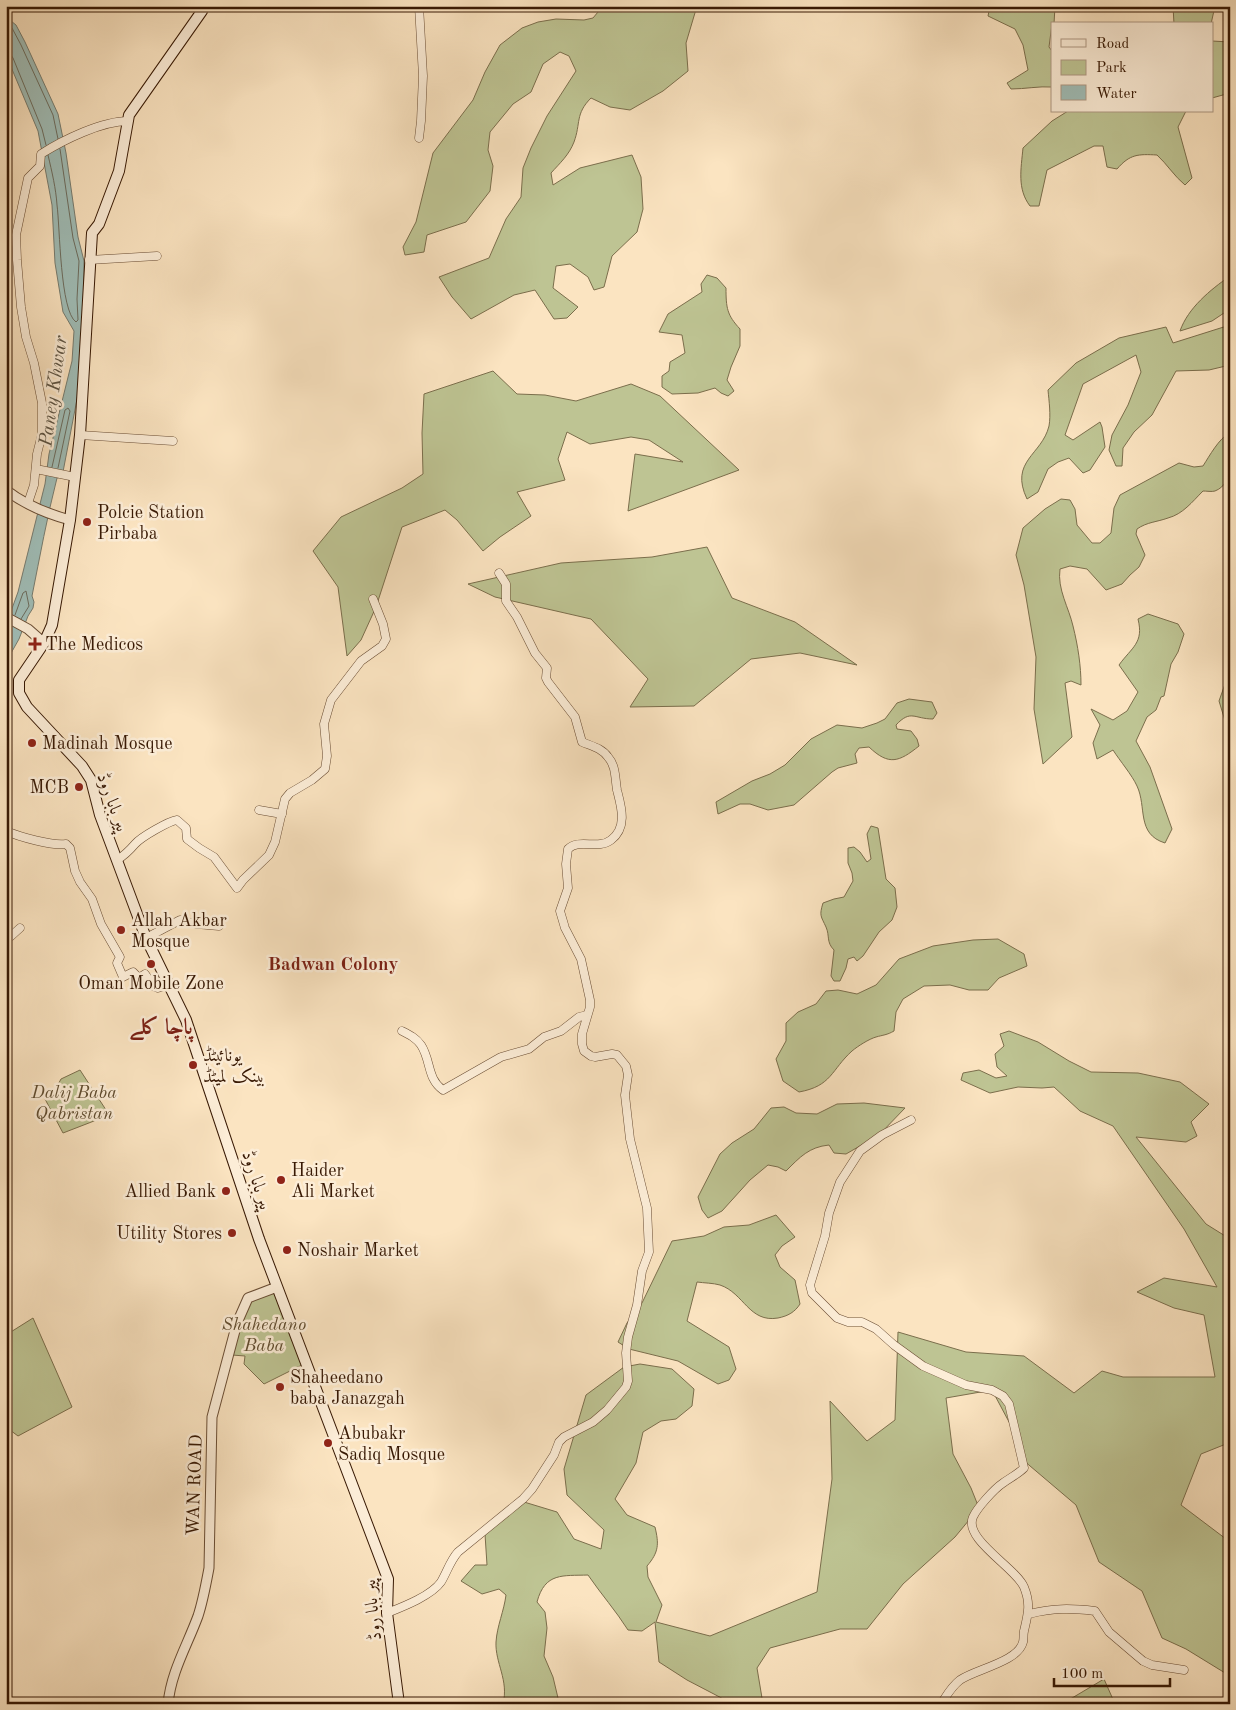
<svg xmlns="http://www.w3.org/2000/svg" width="1236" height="1710" font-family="'Old Standard TT',Amiri,serif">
<rect width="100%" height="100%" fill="#fbe4c1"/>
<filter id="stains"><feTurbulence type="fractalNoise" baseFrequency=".004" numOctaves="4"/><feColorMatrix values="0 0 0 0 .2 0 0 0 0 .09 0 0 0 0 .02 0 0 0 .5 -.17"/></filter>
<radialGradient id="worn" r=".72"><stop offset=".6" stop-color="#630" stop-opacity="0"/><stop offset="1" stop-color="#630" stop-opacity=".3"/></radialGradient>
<g fill="#bec493" stroke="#7b6e4c">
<path d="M603,6H697L686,43L688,71L663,91L630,110L610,107L591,98C575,114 581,123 574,142C569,155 560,163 551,173L553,185L580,168L632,155L641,177L643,209L637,232L612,256L604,287L594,290L588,277L570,264L556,266L553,288L578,307L567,318L554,319L535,290L514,295L471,319L452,297L439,277L489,258L506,219L521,197L523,168L531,148L547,116L576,71L569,56L560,52L543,64L531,92L513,104L490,132L488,150L493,166L490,191L466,222L427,235L424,252L405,255L403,247L416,222L433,153L473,100L485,72L500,45L522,28L538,22L556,19L584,20L593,18Z"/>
<path d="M990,6H1055L1054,24H1052L1049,47L1052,51V87C1039,86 1025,89 1011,89L1007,83L1028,70L1023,45L1015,29L988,16Z"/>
<path d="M1173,6H1215L1211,24H1174Z"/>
<path d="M1212,41L1230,42V93L1212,98Z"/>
<path d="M1068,111H1186L1178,127L1192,178L1185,185C1174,176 1167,164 1157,155C1138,154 1130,154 1117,169L1107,167L1103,146H1094L1047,170L1039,206H1030C1017,189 1021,169 1023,148L1052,121Z"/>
<path d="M707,275L717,278L726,288C726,308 727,315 740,329V346L731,367L727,380L734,391L728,396L721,393L715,388L698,393L672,394L662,387V376L669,371L670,362L685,353L682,335L659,332L668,314L702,292L701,284Z"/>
<path d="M1230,276V309L1212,321L1180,331C1188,308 1210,290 1230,276Z"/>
<path d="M1230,325V365L1209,370L1176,371L1152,415L1134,432L1123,448L1122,466H1116L1109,450L1112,435L1128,405L1141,372L1136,355L1083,384L1065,435L1073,440L1100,422L1102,427L1105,447L1090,470L1083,473L1069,458L1058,462L1048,469L1038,492L1027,499C1009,461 1042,455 1049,426C1051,415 1049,401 1048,390L1076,363L1119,338L1166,327L1173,343Z"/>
<path d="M493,371L517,394L545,395L576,401L631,384L660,396L739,470L628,511L635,454L683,462L649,440L631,437L590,444L567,432L558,459L565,480L517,492L531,516L500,537L483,551L457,520L445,510L402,527L376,607L361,640L347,656L338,587L313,551L341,517L402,488L423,474L422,433L424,394Z"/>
<path d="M1230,432C1230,450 1236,483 1215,491C1212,492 1206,491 1203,491C1192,502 1183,514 1168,518C1157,522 1147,522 1137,529L1136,534L1145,555L1139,567L1130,575L1122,584L1106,590L1087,569L1070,566L1060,569C1057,589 1069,608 1073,626C1078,646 1081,666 1081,685L1071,681L1065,683L1072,737L1043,764L1034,709L1036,657L1024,585L1016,555L1023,528L1045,509L1061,499L1070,500L1075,509L1077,525L1092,543H1100L1111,533L1114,508L1120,495L1179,463L1194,467L1203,466C1210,455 1218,440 1230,432Z"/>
<path d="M707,547L732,598L795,622L857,665L800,653L751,659L694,706L630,707L648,679L591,619L495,597L468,584L561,563L652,557Z"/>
<path d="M1148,614L1178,624L1184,634L1178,652L1171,664L1164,696L1161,697L1156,710L1147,717L1136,741L1150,767L1172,829L1165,843C1136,834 1147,807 1137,786C1132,775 1120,761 1113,750L1097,759L1093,743L1100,725L1091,709L1113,720L1127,711L1138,692L1119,665C1132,647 1144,643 1138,619Z"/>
<path d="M1230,670V737L1219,701Z"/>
<path d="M909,699L932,702L937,713L933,719C914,719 911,709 896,725L897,729L911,731L917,739L919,746C899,762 889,766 869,747L859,748L855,754L857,763L838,768L832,772L794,805L768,810L750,804H740L718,814L716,802L752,781L770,774L785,765L811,739L837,725L862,728L877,723L885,719L897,703Z"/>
<path d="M871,826L878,828L886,879L895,888L897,907L892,920L879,932L863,956L857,961L854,957L848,959L846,968L840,981H834L831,976L834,950C826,942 830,936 826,927C821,916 819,916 823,903L834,899L844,897L853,881L852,873L848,863V848L854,847L860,852L867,862L871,859L867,834Z"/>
<path d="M998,939L1024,954L1027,966L999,978L988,990H969L950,985L924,986L903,999L896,1012L894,1031C887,1035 883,1035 876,1037C869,1039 858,1046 852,1051C831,1070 832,1086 799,1092L783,1081L776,1059L786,1041V1023L798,1012L816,1004L826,991L838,990L857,994L876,985L899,959L933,946L973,940Z"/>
<path d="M1009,1031L1038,1042L1069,1061L1091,1072L1138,1073L1180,1082L1209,1104L1191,1122L1197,1136L1186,1142L1136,1137L1206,1224L1230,1239V1448L1226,1444L1201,1454L1181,1505L1230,1542V1676L1186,1649L1162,1638L1142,1591L1099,1562L1076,1505L1023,1460L1016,1435L992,1390L946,1398L953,1454L971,1488L979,1508L955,1537L903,1584L867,1629H840L770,1648L757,1668L763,1704H733L687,1680L659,1662L655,1622L642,1631L628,1630C616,1611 601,1594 588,1575C563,1576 545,1572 537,1602L545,1612L547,1628L544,1656L553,1677L558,1698L554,1704H503C509,1680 495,1663 496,1642C497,1626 504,1611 506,1595L499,1589L482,1594L461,1581L475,1565H487L485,1534L524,1502L557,1512L574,1539L601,1549L604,1530L567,1495L564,1469L586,1395L624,1367L640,1364L672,1369L694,1389L692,1406L676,1419L661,1421L643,1432L636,1463L615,1499L627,1515L655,1527C659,1544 659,1552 647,1566L648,1577L662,1605L656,1622L710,1636L817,1592L832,1479L830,1401L867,1441L895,1420L898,1332L966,1352L1024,1356L1074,1393L1102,1371L1123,1377H1215L1204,1315L1174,1308L1137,1292L1164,1278L1217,1287L1184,1229L1113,1126L1080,1111L1054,1087L1042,1088L1018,1087L990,1093L961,1080L963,1073L979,1070L996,1078L1007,1076L997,1067L995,1054L1004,1046L1000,1034Z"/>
<path d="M80,1070L108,1113L94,1121L63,1133L45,1099L47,1095L55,1090L61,1079Z"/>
<path d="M864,1103L905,1108L879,1135L846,1154L834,1153L829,1145C809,1147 800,1157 786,1171L778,1167L768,1165L750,1180L722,1211L708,1218L702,1210L698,1197L720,1154L732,1143L754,1129L771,1108L784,1107L796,1113L817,1114L837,1104Z"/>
<path d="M776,1215L795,1237L782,1246L775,1255L780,1267L795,1280L800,1304C795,1312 788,1316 778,1318C749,1323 744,1293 720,1285C713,1283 704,1283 697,1282L687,1321L729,1347L736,1369L729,1380L718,1384L678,1361L629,1349L618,1342L627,1323L642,1303L672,1241L704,1236L724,1227L749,1225Z"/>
<path d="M277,1287L306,1363L264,1384L244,1364L245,1356L232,1355L244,1305Z"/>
<path d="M33,1318L72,1407L18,1436L6,1427V1335Z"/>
<path d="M1104,1679L1115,1704H1062Z"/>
</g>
<path fill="#a0beb8" stroke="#767c70" d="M6,17L16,25L25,42L58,114L66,153L78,237L84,261L83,368L62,477L57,478C47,517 40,556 32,596L34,602L33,608L28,616L19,639L6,662V625L18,592L45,484L49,454L72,361L74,331L63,312L55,263L52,205L38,131L6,55Z"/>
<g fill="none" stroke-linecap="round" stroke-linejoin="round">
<g stroke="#6c6c5e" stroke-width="1">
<path d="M6,23L12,28L21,45L53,115L58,139"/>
<path d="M6,54L11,55L13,58L42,129L46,145"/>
<path d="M48,155C52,172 56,189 57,205C60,227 60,311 76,322L78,320L77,299L79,261L73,238L60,149"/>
<path d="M52,467L65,410L68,408L70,411L58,468"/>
<path d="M15,615L23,593L26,591L29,606L21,619"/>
</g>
<g stroke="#694c33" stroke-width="9">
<g id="minor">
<path d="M419,138L421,121L423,76L419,6"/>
<path d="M89,260L157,256"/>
<path d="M80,435L173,441"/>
<path d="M36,469L75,477"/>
<path d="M28,503L34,485L37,454L42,434V403L34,363L26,337L21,307L17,260L16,235L28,178L40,166L41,154C63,140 102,121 128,121"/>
<path d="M259,810L282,814"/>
<path d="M6,831C20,837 52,846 66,844L70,848L75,871L80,882L92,899L101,924L120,957L117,963L123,977L133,972L139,978L145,974L153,986L158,988L169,985"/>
<path d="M117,860C125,855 129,851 135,844C141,837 169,821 177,820L186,828L187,839L199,848L214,857L237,888L243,880L269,855L275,842L285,799L290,793L312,780L325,769L327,756L324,724L331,700L361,661L382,646L386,639L383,624L373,599"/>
<path d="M6,937H10L20,928"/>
<path d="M146,938L180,920L196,924L219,926"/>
<path d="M402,1031C410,1035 416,1038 421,1045C431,1060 427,1079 443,1090L501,1057L529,1049L544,1037L561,1031L579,1017L587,1015"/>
<path d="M911,1120L882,1135L860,1151L840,1182L829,1213L825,1236L810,1285L812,1293L837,1318L848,1322H862L876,1329L894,1345L923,1366L966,1385L992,1390L1003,1396L1009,1404L1024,1468C1018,1474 1010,1478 1003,1483C994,1489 977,1508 973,1517C963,1539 1016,1568 1024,1587C1031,1604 1028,1614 1024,1631C1023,1635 1024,1639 1023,1642C1018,1662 976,1669 960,1680C951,1687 947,1695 941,1704"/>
<path d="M387,1613C402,1607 431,1596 441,1582C447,1572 450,1561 458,1552L523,1499L532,1489L554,1455L559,1442L564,1437L593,1422L607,1410L626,1387L628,1381L626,1353L628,1337L637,1305L642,1271L649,1252L647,1208L630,1139L625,1095L628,1075L626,1066L617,1055L612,1054L595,1057L591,1056L584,1051L582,1044V1034L590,1007V1000L581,959L565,928L560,911L568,888L566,864L568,849C579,838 598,850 611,840C628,827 621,806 617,790C615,778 616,766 608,757C602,748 591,746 582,742L575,717L548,682L546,678L547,668L535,653L517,617L506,601V584L499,573"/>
<path d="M1029,1614C1053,1608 1070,1608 1095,1611L1109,1632L1143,1661L1152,1665L1184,1670"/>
</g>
</g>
<g stroke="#694c33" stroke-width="11">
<g id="tertiary">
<path d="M6,490C24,504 48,514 70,520"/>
<path d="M6,617L28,629L44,643"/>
<path d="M168,1704C171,1672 187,1646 198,1616C203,1601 206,1584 209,1568L212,1417L237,1323L248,1298L277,1287"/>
</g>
</g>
<g stroke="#381904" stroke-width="12">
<path id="secondary" d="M203,6L202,11L129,115L119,171L99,224L92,233L80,435L70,520L52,625L44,643L19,680V693L27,707L82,766L91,780L100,815L146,938L186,1020L259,1239L388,1579L387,1613L399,1704"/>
</g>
<use href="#minor" stroke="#fcedd7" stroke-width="8"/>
<use href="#tertiary" stroke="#fcedd7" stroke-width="9"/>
<use href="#secondary" stroke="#fcedd7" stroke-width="10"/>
</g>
<g fill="#8f2418" stroke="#fcedd7" stroke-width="2">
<circle cx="87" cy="522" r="5"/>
<path d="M32.5 636.5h5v5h5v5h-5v5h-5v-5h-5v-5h5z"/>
<circle cx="32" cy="743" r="5"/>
<circle cx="79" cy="787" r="5"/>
<circle cx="121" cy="930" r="5"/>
<circle cx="151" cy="964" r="5"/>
<circle cx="193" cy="1065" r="5"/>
<circle cx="281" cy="1180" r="5"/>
<circle cx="226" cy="1191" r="5"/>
<circle cx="232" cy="1233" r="5"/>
<circle cx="287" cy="1250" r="5"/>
<circle cx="280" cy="1387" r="5"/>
<circle cx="328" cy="1443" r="5"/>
</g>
<g text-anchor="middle" stroke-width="5" stroke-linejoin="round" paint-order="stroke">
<g font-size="18" fill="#381904" stroke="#fcedd7" text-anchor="start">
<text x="97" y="518">Polcie Station<tspan x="97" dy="21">Pirbaba</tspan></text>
<text x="45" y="650">The Medicos</text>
<text x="42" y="749">Madinah Mosque</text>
<text x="69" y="793" text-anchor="end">MCB</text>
<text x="131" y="926">Allah Akbar<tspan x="131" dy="21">Mosque</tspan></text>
<text x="151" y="989" text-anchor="middle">Oman Mobile Zone</text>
<text x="203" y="1061">یونائیٹڈ<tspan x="203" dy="21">بینک لمیٹڈ</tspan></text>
<text x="291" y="1176">Haider<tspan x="291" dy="21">Ali Market</tspan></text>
<text x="216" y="1197" text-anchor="end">Allied Bank</text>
<text x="222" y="1239" text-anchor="end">Utility Stores</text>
<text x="297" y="1256">Noshair Market</text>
<text x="290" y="1383">Shaheedano<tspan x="290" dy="21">baba Janazgah</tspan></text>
<text x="338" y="1439">Abubakr<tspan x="338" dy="21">Sadiq Mosque</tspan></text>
</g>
<g font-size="18" fill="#381904" stroke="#fcedd7">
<text transform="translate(113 802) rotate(70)" y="6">پیر بابا روڈ</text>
<text transform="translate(257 1180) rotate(72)" y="6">پیر بابا روڈ</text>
<text transform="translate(194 1485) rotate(-88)" y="6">WAN ROAD</text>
<text transform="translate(372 1610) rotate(-96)" y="6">پیر بابا روڈ</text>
</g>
<g font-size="18" font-style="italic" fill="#604c2f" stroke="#fcedd7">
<text x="74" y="1098">Dalij Baba<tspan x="74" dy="21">Qabristan</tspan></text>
<text x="264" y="1330">Shahedano<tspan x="264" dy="21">Baba</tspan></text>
</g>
<g font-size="19" font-style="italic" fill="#5c5343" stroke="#fcedd7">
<text transform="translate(52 391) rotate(-82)" y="7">Paney Khwar</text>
</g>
<g font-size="19" font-weight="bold" fill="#7a1f14" stroke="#fcedd7">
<text x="333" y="970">Badwan Colony</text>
</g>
<g font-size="22" font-weight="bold" fill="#7a1f14" stroke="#fcedd7">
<text x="161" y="1034">پاچا کلے</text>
</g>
</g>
<rect width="1236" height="1710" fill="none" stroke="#fbe4c1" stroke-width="25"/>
<rect x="8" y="8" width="1221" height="1695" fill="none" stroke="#381904" stroke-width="2.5"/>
<rect x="12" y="12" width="1211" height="1685" fill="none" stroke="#381904"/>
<rect x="1051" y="22" width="162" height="90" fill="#fcedd7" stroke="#ae9883"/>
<rect x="1061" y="39" width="25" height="8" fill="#fcedd7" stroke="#ae9883"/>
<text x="1096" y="48" font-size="15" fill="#381904">Road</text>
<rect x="1061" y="60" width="25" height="15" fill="#bec493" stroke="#ae9883"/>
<text x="1096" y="72" font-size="15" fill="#381904">Park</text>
<rect x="1061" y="85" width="25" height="15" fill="#a0beb8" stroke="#ae9883"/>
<text x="1096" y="98" font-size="15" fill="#381904">Water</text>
<path d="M1054 1678v8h116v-8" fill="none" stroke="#381904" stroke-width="2.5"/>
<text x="1061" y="1678" font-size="15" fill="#381904" stroke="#fcedd7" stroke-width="4" paint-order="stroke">100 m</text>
<rect width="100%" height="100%" filter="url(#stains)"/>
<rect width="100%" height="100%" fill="url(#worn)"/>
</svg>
